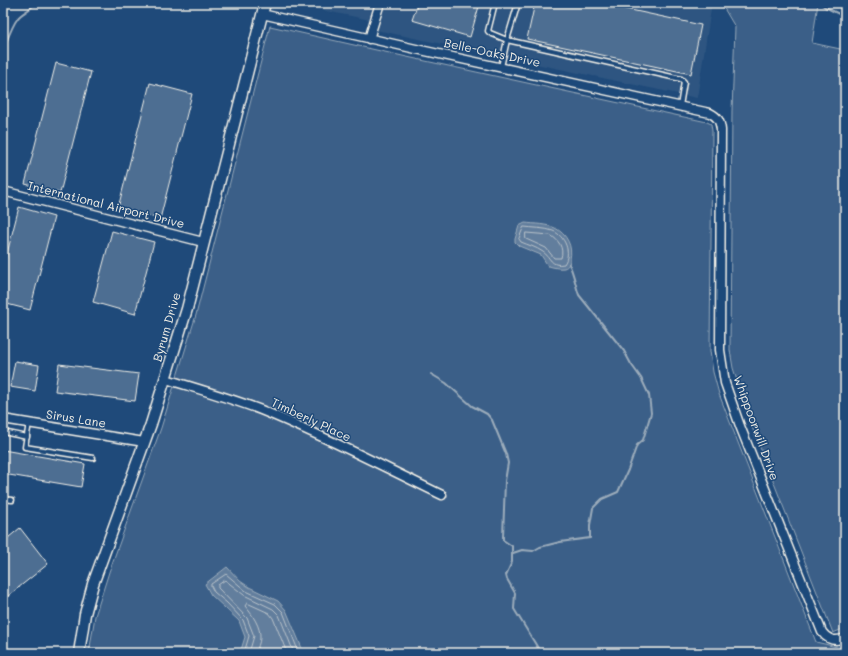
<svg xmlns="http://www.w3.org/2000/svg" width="848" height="656" font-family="Mali,sans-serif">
<rect width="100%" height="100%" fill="#1f4a7a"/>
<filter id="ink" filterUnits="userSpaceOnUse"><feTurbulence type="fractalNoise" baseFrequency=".025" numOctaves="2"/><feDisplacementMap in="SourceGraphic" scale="8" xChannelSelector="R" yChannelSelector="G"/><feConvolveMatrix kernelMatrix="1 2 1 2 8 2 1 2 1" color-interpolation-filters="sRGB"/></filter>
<g filter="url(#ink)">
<path fill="#2d5581" d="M302,3H712L697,98L376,30L368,26L370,20L302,6Z"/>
<g fill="#3a5f88" stroke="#97a8b8">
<path d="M716,3H818L812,43L845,50V628L833,633L750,422L733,368L730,350L732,111L735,27L722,5Z"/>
<path d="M270,26L407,57L707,122L711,124L712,131L710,351L713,372L719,394L816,642L845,649V653H89L95,616L109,572L161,428L196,315Z"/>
</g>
<g fill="#627e9d" stroke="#9cacbb">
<path d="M525,223C534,224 547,224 555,228C567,234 573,247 570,259C570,263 568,267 564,268C559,269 553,267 548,266L541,255L519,246L515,242V239L519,226Z"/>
<path d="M227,567L240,581L249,587L278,601L286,610L304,653H240L245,637L239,621L211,595L205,584Z"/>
</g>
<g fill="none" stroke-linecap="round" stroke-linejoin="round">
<g stroke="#bac3ca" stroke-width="1">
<path d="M524,227C532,228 545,228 553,231C565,236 572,253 564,264C550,267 551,257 543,252C536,247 528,245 521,242L519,239Z"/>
<path d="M526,233L550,235C559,240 564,248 561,258H554L546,248L526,239Z"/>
<path d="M244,653L249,636L243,620L227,603L214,592L211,586V584L226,574L246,591L275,604L283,612L299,653"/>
<path d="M249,653L254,636L247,618L218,588V585L225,580L244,595L273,609L279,615L294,653"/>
<path d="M256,653C257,648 260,643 260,638C261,627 252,614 245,606L247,603L269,613L273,618L287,653"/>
</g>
<g stroke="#9cacbb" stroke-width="2">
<path d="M820,3L825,7L845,17"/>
<path d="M3,51C7,41 11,27 18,18C23,12 31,10 35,3"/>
<path d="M431,374L446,383L472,406L487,414L492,420L506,454L508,463L505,481L503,537V540L512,546V562L506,575L507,579L515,593L514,609L541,653"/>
<path d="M513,553L522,550L533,551L540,547L560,542L590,538V525L593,508L602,499L618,492L628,470L637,445L643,440L651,413L649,395L641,378L631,364L624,351L579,295C575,284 574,274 569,264"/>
</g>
</g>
<g fill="#4d6e92" stroke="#f4f1e8">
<path d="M418,3H480L470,37L412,20Z"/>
<path d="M535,3H598L701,25L691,74L527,39Z"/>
<path d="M56,63L91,72L60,193L25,184Z"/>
<path d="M150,83L192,94L160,219L118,208Z"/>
<path d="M19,207L54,217L30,310L3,303V269Z"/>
<path d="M112,231L154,242L135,314L93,302Z"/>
<path d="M15,361L39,365L35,391L10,387Z"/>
<path d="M59,364L139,374L135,401L55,391Z"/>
<path d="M3,450L85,464L81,487L3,474Z"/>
<path d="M20,528L48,564L3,600V542Z"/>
</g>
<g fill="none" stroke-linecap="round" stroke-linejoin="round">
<g stroke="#f4f1e8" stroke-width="7">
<g id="service">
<path d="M495,3L488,31L490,33L507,40L501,67"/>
<path d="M518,3L507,40L681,79L684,82L680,106"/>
<path d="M29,423L25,447L93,458"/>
<path d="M3,432L27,437"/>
<path d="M3,499L12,500"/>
</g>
</g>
<g stroke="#f4f1e8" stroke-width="11">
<g id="minor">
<path d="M262,14L416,49L710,113C718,117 720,121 721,130L720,350L725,383L740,426L822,632C828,640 835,642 845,638"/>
<path d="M369,39L380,3"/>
<path d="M3,191L203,242"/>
<path d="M166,379C198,389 230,398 261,410C323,435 382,466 442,495"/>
<path d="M3,419L144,442"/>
</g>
</g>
<g stroke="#f4f1e8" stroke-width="13">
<path id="tertiary" d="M79,653L85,614L93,584L151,424L187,309L265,3"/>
</g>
<use href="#service" stroke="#1f4a7a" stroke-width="4"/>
<use href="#minor" stroke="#1f4a7a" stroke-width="8"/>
<use href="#tertiary" stroke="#1f4a7a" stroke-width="10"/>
</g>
</g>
<g text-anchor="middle" stroke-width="3" stroke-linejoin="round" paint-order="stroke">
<g font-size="12" fill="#f4f1e8" stroke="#1f4a7a">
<text transform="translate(492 53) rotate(12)" y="4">Belle-Oaks Drive</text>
<text transform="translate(106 205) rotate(14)" y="4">International Airport Drive</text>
<text transform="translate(167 327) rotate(-74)" y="4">Byrum Drive</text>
<text transform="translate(76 419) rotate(9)" y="4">Sirus Lane</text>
<text transform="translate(311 420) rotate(25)" y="4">Timberly Place</text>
<text transform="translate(756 428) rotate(70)" y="4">Whippoorwill Drive</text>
</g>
</g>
<rect width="848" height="656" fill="none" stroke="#1f4a7a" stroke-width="16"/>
<rect x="8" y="8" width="832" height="640" fill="none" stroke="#f4f1e8" stroke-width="1.5" filter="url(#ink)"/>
</svg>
